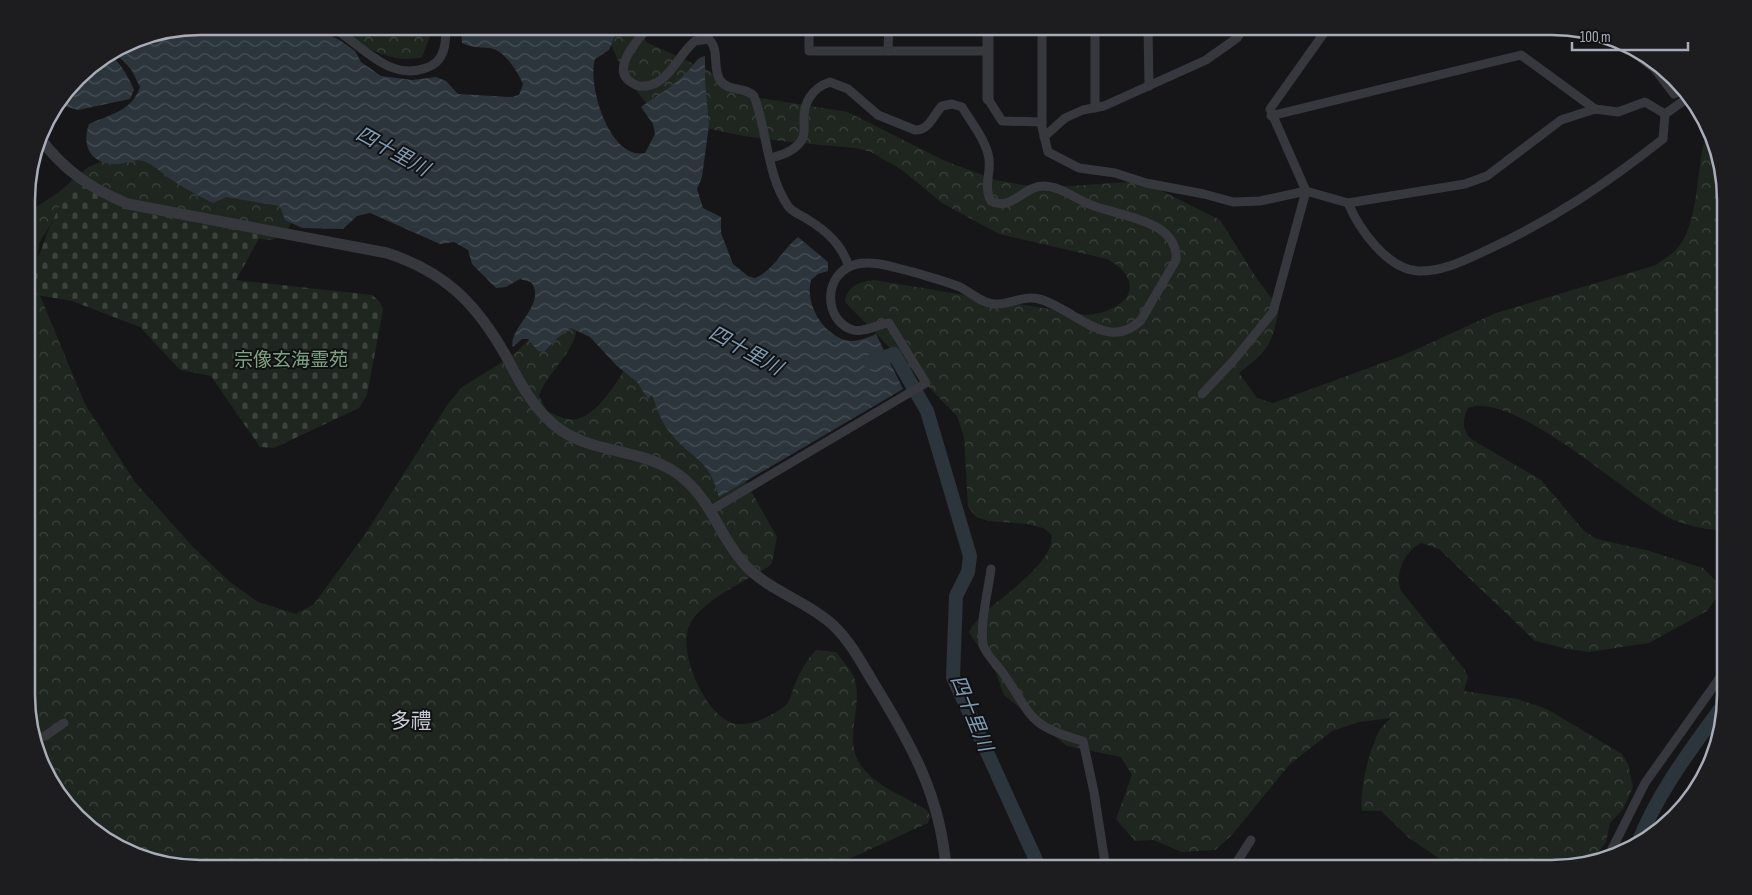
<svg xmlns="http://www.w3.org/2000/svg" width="1752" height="895" font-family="'Sofia Sans Condensed','Noto Sans JP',sans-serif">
<defs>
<pattern id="forest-crowns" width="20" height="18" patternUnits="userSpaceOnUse" patternTransform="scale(1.25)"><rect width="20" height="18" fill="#1e261f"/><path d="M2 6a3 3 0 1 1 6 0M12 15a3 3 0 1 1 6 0" fill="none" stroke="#3c433d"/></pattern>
<pattern id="cemetery-stones" width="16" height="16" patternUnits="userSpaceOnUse" patternTransform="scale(1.25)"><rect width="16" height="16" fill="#1e261f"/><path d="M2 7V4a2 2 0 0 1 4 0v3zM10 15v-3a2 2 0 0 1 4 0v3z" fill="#3c433d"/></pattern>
<pattern id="water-waves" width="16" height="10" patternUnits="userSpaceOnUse" patternTransform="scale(1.25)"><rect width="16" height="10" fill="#2c353c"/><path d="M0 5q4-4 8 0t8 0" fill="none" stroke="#485056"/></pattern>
</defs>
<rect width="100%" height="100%" fill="#161618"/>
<g fill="url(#forest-crowns)">
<path d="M330,26H434L422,57C390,66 357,42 330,26Z"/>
<path d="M602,26H640L646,42L705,69L760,98L848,112L945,161L996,180L1040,188L1142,181L1220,220L1257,279L1279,308C1272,345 1269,350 1239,373L1257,398L1273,403L1404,355L1496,313L1656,265C1662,260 1670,256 1675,251C1701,225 1695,165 1707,132L1724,178L1725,531C1708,530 1681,525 1666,516C1624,493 1515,391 1468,408C1462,420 1462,430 1471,439L1541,480L1584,531L1597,539L1646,550L1703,568L1715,580L1719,589L1717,597L1707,611L1649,643L1589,652L1567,649L1535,641L1439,549L1421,543C1405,551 1394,574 1401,591L1465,670L1468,677L1464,691L1517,699L1547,709L1622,754L1628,764L1633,787L1623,809L1610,823L1606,842L1594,858L1563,868H1453L1409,838L1381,811H1362C1359,789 1370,748 1380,729C1383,725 1388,721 1391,718L1359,722L1332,731L1289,765L1232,835L1215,850L1182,852L1153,840L1135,841L1116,819L1132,775L1121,757L1067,746L1004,695L996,673L969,632C972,627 976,621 981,616C998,599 1058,561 1051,534L1043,528L1027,524L988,521L976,517L968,507L964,437L957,416L845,302C847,286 859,282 874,280L1086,315C1126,312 1150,283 1107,259L999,234L942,203L902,170L871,152L856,148C799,143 741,139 686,123C678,120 667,119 660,115C631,94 617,57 602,26Z"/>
<path d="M198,98L293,219C289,230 281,238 270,240L56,216L39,243L36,286L85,404L135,482L193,547L230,582L258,602L296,614L314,604L366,533L448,404L462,387L511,357L549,320L577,329C572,356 548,371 539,396L547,411C556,415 567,421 577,419C606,412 630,358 645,333L737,466L777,537L772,563L768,567C745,581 705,599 691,622C675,648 704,714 732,723C750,728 771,716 785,706C791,701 792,689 796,682C801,670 807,659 816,650L836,652C842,660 850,669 854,677C864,705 843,738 860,764C876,788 906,796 928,811L930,816L928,823L827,869H200L123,851L56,792L28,718L27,213L59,192L88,167L115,156Z"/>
</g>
<path fill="url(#cemetery-stones)" d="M72,179C124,218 198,223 261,235L236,280L372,295L380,302L383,310L367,395L359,408L274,448L260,447L211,376L180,370L140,327L72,301L37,295L31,277L48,231Z"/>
<g fill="url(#water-waves)">
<path d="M200,26H313L341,41L355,51L361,62L381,76L412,80L436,77L446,81L458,94L512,97L519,95L523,84C517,71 504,49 489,48C479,47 472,48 462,43L461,26H619L609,50L595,59C587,84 609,160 645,153L655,134L653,124L641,107C657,95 675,86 688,71C694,65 697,57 705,56V81L709,125L702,177L697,189L703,208L721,217V233L733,264L748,276L755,278C773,271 783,249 798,237L828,262V271L818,274L811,280C805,303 821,332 845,340C855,343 867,338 876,334L903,389L719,497C708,455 689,459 668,430C660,420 657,407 652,395L648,399L637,382L617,366L590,337L571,328L556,339L544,352L538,351L528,339H522L513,347C507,329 548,304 531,282L520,279L506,287L496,288L472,264L468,250L454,242L440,244L370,213L357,216L343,229L302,228L285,220L280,206L226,197L213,203C196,195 181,186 166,176C160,171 151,163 143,161C134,158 126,164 117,164C91,165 81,146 89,124C111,114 132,111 140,87L131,69L114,52L134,39Z"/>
<path d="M110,54C121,64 128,76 134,90L130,99L78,110L64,106L61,101L85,70Z"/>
</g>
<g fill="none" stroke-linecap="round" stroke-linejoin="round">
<g stroke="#2c353c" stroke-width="14">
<path d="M870,362L894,354L927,411L970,556L968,572L956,596L953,677L1040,869"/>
<path d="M1638,843C1658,792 1691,749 1723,705"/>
</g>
<g stroke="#37383d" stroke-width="9">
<path d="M330,26C361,43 387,82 426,68C445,62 446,44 446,26"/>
<path d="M649,26C639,39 607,71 634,84C640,88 649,86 656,83C673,74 680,53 695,41L709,39C720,51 712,67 720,80C727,92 745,86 754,96C767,130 767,176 788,206C792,212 801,215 807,219C827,231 842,245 849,267"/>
<path d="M809,26V51H988"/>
<path d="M1042,26V127L1048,152L1079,168L1115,173L1146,183L1204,194L1233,202L1260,201L1306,191L1348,203L1465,184L1487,176L1561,120L1595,109L1618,112L1645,102L1665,114"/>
<path d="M1148,26L1149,86"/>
<path d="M888,51L889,26"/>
<path d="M1643,56L1642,59L1655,69L1674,94L1682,90"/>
<path d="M988,99L1002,121L1042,122"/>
<path d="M1095,108V26"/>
<path d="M1665,114L1689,97"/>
<path d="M1271,116L1521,55L1595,109"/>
<path d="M1044,137L1065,118L1083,110L1104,106L1206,60L1237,38L1245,26"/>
<path d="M1348,203C1359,229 1387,269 1418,271C1443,272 1465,260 1487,250C1552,220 1606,184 1663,139L1665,114"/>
<path d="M1202,394L1234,360L1273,312L1306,191L1270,109L1329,26"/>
<path d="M711,510L926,383L889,323C878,324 864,333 853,330C823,321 822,272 857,264C875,260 895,268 913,272C929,277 945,281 960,287C972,293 981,303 994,304C1010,305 1022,295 1039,299C1072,307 1108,354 1141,320L1176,260C1179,219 1116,216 1089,204C1074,198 1060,186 1043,186C1024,186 1011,212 991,201C983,187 991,174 989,159C987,142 971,122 962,107L952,104L942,106C933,115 930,130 915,130L878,115L848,89L830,82C812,88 803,103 804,121C804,127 805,132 803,137C798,150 782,155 771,158"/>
<path d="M991,569C988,592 980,621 983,645C985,653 997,665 1003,673C1033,716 1026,725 1083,741L1094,792L1106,869"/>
<path d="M36,739L45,736L64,723"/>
<path d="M1610,853L1645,783L1726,669"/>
<path d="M1233,868L1251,840"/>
</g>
<g stroke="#37383d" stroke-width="11">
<path d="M988,26V99"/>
<path d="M40,138C63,170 92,189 128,204L387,253C445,272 476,303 506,356C519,381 532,406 553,424C587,454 637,447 675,472C712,497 718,536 746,566C771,592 807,601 833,625C850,641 861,662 873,682C910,742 941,796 946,869"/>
</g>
</g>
<g text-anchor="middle" stroke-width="4" stroke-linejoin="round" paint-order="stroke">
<g font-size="19" fill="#7fa381" stroke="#111113">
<text x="291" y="366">宗像玄海霊苑</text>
</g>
<g font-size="20" font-style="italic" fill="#7f9bb3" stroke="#111113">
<text transform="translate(393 151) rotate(29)" y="7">四十里川</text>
<text transform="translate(746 350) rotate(29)" y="7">四十里川</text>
<text transform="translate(972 713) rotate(68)" y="7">四十里川</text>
</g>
<g font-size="21" fill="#c9ccd4" stroke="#111113">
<text x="411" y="728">多禮</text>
</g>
</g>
<path d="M0 0H1752V895H0ZM200 35H1552A165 165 0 0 1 1717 200V695A165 165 0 0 1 1552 860H200A165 165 0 0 1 35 695V200A165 165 0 0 1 200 35Z" fill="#1d1d20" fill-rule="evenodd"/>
<path fill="none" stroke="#a8adb8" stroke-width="2.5" d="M200 35H1552A165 165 0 0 1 1717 200V695A165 165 0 0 1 1552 860H200A165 165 0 0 1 35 695V200A165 165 0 0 1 200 35Z"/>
<path d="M1572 42v8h116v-8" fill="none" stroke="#a8adb8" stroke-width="2.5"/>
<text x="1580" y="42" font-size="15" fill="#a8adb8" stroke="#111113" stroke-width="4" paint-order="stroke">100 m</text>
</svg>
